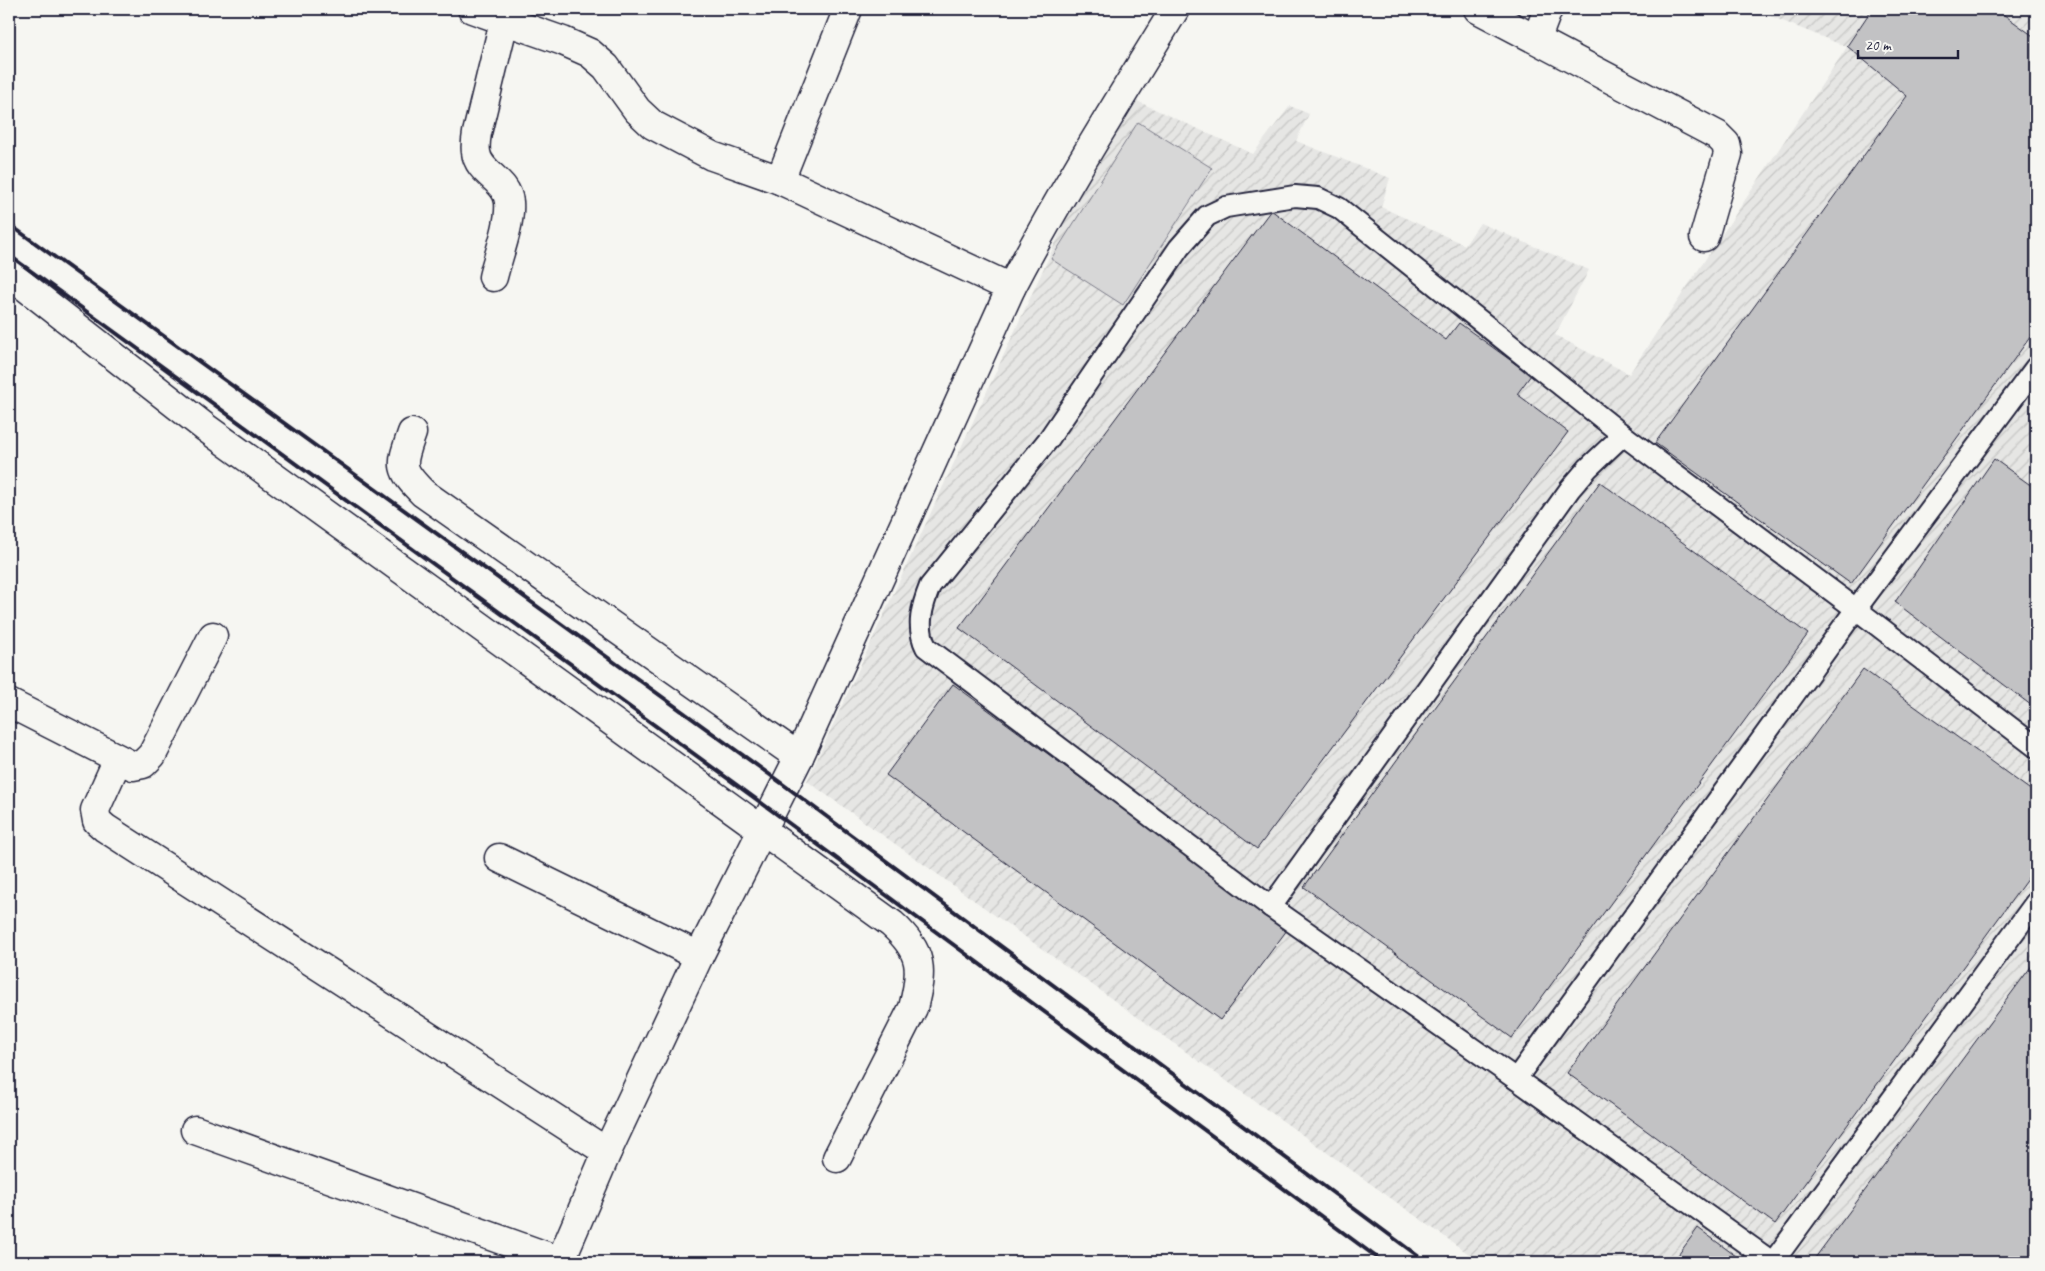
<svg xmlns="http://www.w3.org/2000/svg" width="2045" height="1271" font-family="Caveat,sans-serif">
<defs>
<pattern id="industrial-furrows" width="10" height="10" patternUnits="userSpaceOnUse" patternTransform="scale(1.25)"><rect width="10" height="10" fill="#e6e6e4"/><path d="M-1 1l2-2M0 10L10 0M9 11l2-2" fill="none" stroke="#c5c5c4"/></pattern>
</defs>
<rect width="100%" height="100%" fill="#f6f6f2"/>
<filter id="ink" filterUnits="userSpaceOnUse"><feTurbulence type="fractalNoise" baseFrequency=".02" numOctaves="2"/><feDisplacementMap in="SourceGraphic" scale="10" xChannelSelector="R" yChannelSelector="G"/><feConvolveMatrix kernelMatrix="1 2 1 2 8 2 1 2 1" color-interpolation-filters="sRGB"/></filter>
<g filter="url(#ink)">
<path fill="url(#industrial-furrows)" d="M1753,9H2036V1262H1480L807,781L1084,181L1137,101L1253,154L1290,106L1309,114L1296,141L1390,178L1381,207L1465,245L1480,223L1589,270L1555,335L1629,374L1847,47Z"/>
<path fill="#d7d7d7" stroke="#7c7c89" d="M1138,122L1212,168L1123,305L1051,259Z"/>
<g fill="#c2c2c4" stroke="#22223b">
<path d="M1872,9H1967L1969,10L1971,9H1996L2036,38V329L1851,584L1655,443L1907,96L1847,46Z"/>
<path d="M1271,210L1446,340L1459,323L1531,375L1517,394L1568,432L1257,849L959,628Z"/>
<path d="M1994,459L2036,489V709L1895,602Z"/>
<path d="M1600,482L1808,634L1512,1038L1304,887Z"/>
<path d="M1863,669L2036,794V867L1775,1224L1567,1073Z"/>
<path d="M953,684L1287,930L1220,1020L886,775Z"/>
<path d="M2036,960V1262H1812Z"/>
<path d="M1698,1228L1744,1262H1673Z"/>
</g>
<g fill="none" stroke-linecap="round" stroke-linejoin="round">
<g stroke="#22223b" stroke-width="24">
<g id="service">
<path d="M1623,435L1339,208L1318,198L1295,196L1226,207L1207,216L1179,248L1048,440L930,586C922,606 916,627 926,647L1271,907L1516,1079L1772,1262"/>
<path d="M1271,907L1570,489L1588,468L1623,435L1856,609L2036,747"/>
<path d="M1516,1079L1856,609L2036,367"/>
<path d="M1773,1262L2036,902"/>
</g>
</g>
<g stroke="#22223b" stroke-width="31">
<g id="minor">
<path d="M472,9L563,41L590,53L606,67L637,110L653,125L712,156L780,180L1011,288"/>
<path d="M1478,9L1717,135L1726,144L1728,154L1704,237"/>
<path d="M1537,38L1548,9"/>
<path d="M780,180L848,9"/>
<path d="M9,274L206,428L892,924C923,952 923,969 913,1008L837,1158"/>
<path d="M493,277C498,256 511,224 509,202C507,180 478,173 476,152C475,146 476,139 477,133L507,9"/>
<path d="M412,433C401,465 398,468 423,493L799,757"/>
<path d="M9,703L133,766L143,764L152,755L213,636"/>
<path d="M118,759L95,810L97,821L105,828L607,1152"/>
<path d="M499,858L699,956"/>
<path d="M195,1130L563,1262"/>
<path d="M560,1262L607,1152L699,956L799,757L1011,288C1061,192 1119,101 1175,9"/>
</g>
</g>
<use href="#service" stroke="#f6f6f2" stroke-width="20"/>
<use href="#minor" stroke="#f6f6f2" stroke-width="28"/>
<g stroke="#22223b" stroke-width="4">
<path d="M9,224L784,785L1426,1262"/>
<path d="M9,255L771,810L1383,1262"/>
</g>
</g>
</g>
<rect width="2045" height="1271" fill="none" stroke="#f6f6f2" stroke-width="30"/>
<rect x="15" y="15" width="2015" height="1241" fill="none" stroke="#22223b" stroke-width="2" filter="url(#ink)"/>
<path d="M1858 50v8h100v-8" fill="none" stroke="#22223b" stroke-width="2.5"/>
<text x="1865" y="50" font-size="15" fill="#22223b" stroke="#f6f6f2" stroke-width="4" paint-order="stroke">20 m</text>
</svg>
